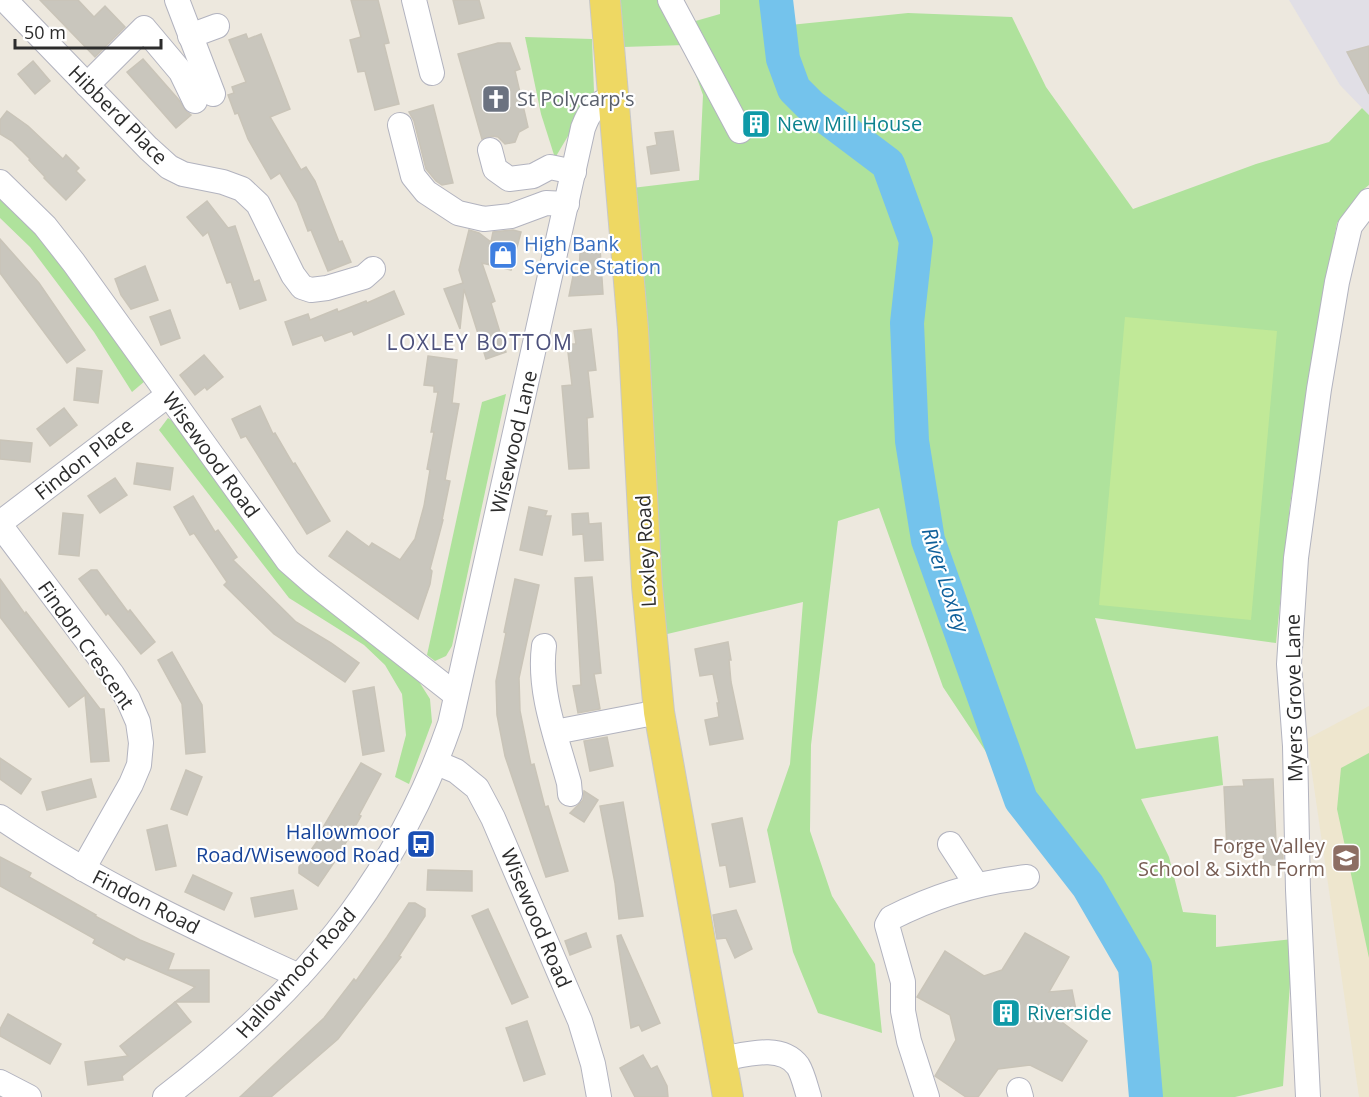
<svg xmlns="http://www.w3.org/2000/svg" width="1369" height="1097" font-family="'Open Sans',sans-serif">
<rect width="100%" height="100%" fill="#ede8de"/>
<path fill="#e1dfe6" d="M1289,0H1369V115L1340,85Z"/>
<path fill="#eee6ce" d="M1369,706V1097H1359L1307,739Z"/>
<g fill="#afe29c">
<path d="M620,0H680L692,22L720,14V0H789L790,25L908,13L1012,17L1046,87L1133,209L1256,164L1329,142L1362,108L1369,115V185L1364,189L1337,223L1316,338L1290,505L1276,643L1095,618L1136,749L1218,736L1223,785L1141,799L1169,857L1183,912L1216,915V947L1293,939L1283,1086L1235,1097H1147L1146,1068L1097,895L1058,839L1014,794L943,687L879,508L838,521L811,745L810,831L832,896L875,964L882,1033L818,1013L793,952L767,830L790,764L803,602L663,635L632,188L699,180L703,95L685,45L623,47Z"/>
<path d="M525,37L592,39L594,92L555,158L541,114Z"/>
<path d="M0,195L35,226L145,381L132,392L94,332L30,247L0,218Z"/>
<path d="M506,394L452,646L446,656L435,661L427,655L482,402Z"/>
<path d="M168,418L182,428L285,570L418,680L430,699L432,722L409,784L395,777L406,735L402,694L385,665L364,645L289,598L159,430Z"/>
<path d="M1369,753V958L1337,809L1341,768Z"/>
</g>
<path fill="#c1e998" d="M1125,317L1277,331L1251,620L1099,605Z"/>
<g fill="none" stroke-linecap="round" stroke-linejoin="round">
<path stroke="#74c3ec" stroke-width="34" d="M776,0L783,59L794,89L811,106L888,164L916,241L907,323L912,441L928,540L1021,800L1088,886L1135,967L1146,1097"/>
</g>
<g fill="#c9c6bd" stroke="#c9c4b8" stroke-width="1.5">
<path d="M40,0H78L94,17L105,6L125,27L95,57Z"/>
<path d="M351,0H378L389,43L384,44L399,104L375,110L365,71L358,72L350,40L361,37Z"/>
<path d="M453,0H479L484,18L459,24Z"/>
<path d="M246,34L248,39L261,34L290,109L270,117L301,170L306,167L315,181L339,242L342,241L351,262L328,271L311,230L308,231L297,202L280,173L271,179L248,139L238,113L235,114L228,95L234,93L232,87L246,82L229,40Z"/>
<path d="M498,43H510L520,69L515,71L528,127L519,132L515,142L505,144L498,137L493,136L482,139L458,54Z"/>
<path d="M1369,46V94L1347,52Z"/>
<path d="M143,59L179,100L187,112L191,115L176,128L127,72Z"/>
<path d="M33,61L50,81L35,94L18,74Z"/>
<path d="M433,105L453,183L442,185L436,181L426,169L414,121L409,112Z"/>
<path d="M7,111L28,126L63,159L66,155L79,168L76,171L85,180L66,200L44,178L45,177L29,160L30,159L12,141L0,134V120Z"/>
<path d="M673,131L679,170L651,174L647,147L657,145L655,133Z"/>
<path d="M207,201L228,228L235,226L254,282L259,280L266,300L240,309L231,282L227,283L208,232L203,236L187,217Z"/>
<path d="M469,230L479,233L491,242L493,232L513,230L521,232L511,270L482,263L495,301L491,303L506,352L486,359L464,289L460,329L444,289L463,283L459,270Z"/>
<path d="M0,239L39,283L85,350L67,363L0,273Z"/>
<path d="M600,248L603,294L569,296L573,276H579L580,253Z"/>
<path d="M145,266L158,300L131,309L121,295L115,279Z"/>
<path d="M394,291L404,314L354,335L352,331L325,341L322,335L293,345L285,322L308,314L310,320L337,309L338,312L366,301L367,303Z"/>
<path d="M170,310L180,338L161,345L150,317Z"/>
<path d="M591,329L596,370L588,371L593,417L587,418L589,468L569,469L562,386L572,385L567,344H576L574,331Z"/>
<path d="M204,355L223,377L207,390L205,387L195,395L180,375Z"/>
<path d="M428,356L457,360L452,403L459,404L445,480L450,481L442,520H443L430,569L432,571L430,584L418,619L329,556L347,531L369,547L372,543L400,560L415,539L424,506L430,470L427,469L434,432H431L438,392H434V386L424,385Z"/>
<path d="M77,368L102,371L98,403L74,400Z"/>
<path d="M260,406L273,434L275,433L293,464L295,463L330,521L307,534L246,436L241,438L232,419Z"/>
<path d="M64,408L77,425L50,446L37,429Z"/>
<path d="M0,440L32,443L30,462L0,459Z"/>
<path d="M137,463L173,468L170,490L134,484Z"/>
<path d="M115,478L127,495L100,513L88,496Z"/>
<path d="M193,496L215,532L218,530L237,557L233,560L296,622L331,643L359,663L345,682L274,634L224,585L227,582L194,533L190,535L174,507Z"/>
<path d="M529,507L547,511L545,516H551L542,555L520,550Z"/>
<path d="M63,513L83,515L79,556L59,554Z"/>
<path d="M588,513L589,524L601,523L603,560L585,561L583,534L573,535L572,514Z"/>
<path d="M91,570H97L128,612L130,610L155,642L141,654L108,613L106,615L79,579Z"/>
<path d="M592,577L601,673L594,674L600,709L578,713L573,686L581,685L575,578Z"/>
<path d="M0,579L25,614L26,612L100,709H104L109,761L91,762L85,695L69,707L0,617Z"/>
<path d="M515,579L539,585L519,678L520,711L531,765L534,764L545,807L548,806L568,871L546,877L505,756L497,715L496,681L506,633L504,632Z"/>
<path d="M728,642L731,660H729L731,682L743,739L710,745L705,720L719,717L717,703H719L713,674L700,676L695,649Z"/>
<path d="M172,652L202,705L205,752L186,754L182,704L158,660Z"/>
<path d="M374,687L384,751L363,755L353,691Z"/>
<path d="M607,737L613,766L590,771L584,741Z"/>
<path d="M0,758L31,779L21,794L0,779Z"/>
<path d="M361,763L381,774L359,815L361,816L337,858L318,886L299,873V867L323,833L321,831Z"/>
<path d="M186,770L202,777L187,815L171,809Z"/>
<path d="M91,779L96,797L47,810L42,792Z"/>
<path d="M1273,779L1276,841L1283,842V866L1263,864L1264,847L1227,849L1224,787L1244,786L1243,780Z"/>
<path d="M584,791L598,800L584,822L570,813L583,800Z"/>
<path d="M623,802L643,916L619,919L615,883L600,806Z"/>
<path d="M742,818L755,882L730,887L726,865L720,866L712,824Z"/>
<path d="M167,825L176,866L156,870L147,830Z"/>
<path d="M0,857L31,873L29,877L96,915L95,916L140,940L174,954L168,970H209V1002H175L195,987L126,957L124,960L93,943L95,939L0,886Z"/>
<path d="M428,870L472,871V891L427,890Z"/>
<path d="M193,875L232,893L224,910L185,892Z"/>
<path d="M293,890L297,909L255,917L251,898Z"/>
<path d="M409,903H415L425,909V916L399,956L401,957L338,1039L271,1097H240L324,1018L354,979L356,981L387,937Z"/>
<path d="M488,909L528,997L512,1004L472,916Z"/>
<path d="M736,910L752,949L735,958L726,938L717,939L713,915Z"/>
<path d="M586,933L591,947L570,955L565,941Z"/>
<path d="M1025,933L1069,957L1049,992L1072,990L1076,1010L1055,1017L1087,1041L1062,1081L1030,1065L998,1069L978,1097H966L935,1076L956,1040L950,1015L917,997L945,951L984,976L1002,970Z"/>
<path d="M621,935L660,1023L642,1031L639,1025L631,1028L617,936Z"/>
<path d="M175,1002L191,1022L122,1076L123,1080L88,1085L85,1062L128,1056L120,1046Z"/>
<path d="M8,1014L61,1044L50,1064L0,1036V1029Z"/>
<path d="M527,1021L545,1074L524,1081L506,1028Z"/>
<path d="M643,1055L651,1069L657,1066L667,1086L668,1097H635L620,1068Z"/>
</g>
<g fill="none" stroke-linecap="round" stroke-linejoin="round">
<g stroke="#b2b3bf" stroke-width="26">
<g id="minor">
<path d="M5,0L148,148L169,167L183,174L223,182L242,189L258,204L293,275L302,287L311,290L327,288L364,277L373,269"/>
<path d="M177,0L213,94"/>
<path d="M414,0L432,73"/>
<path d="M670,0L740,131"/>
<path d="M190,36L217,26"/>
<path d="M87,85L144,28L181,72L195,101"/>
<path d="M400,125L413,176L426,192L458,213L484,219L511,216L546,203L567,204"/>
<path d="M490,150L495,169L509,179L533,176L550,167L574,172"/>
<path d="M0,182L45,226L74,263L288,561L312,582L456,695"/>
<path d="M0,523L168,395"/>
<path d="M0,525L112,674L128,699L138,722L141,743L139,765L131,784L83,869"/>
<path d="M544,646C538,692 557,739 569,783L570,794"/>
<path d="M555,732L659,712"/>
<path d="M437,763L456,771L477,788L493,818L580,1021L593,1064L599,1097"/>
<path d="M0,817C94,881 196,929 299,976"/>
<path d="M950,844L976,884"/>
<path d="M722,1059C745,1055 781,1043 798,1066C803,1074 806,1088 809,1097"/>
<path d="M0,1082L29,1097"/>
<path d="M1019,1090L1021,1097"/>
<path d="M165,1097C297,996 395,883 450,724L583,128C590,109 595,105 614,96"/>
<path d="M927,1097L909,1041L903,1011V982L887,925L891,918C934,896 978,882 1027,877"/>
<path d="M1308,1097L1298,890L1295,746L1289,664L1296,558L1319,389L1337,282L1350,226L1369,201"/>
</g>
</g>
<g stroke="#c8c8c8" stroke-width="32">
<path id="major" d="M605,0L633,329L647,586L659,712L728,1097"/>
</g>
<use href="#minor" stroke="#fff" stroke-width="24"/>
<use href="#major" stroke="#eed863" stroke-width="30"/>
</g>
<defs>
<g id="church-square" transform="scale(1.5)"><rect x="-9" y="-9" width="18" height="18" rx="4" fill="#6b7280" stroke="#fff"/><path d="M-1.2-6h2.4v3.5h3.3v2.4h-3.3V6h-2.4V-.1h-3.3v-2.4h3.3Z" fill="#fff"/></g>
<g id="building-square" transform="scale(1.5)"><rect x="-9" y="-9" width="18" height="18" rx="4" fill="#0f9aa8" stroke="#fff"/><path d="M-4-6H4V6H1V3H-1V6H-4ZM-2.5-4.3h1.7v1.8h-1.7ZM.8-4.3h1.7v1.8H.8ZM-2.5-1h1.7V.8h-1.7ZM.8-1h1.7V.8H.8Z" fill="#fff"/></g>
<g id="shop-square" transform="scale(1.5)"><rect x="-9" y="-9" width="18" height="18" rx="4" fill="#3f7fe0" stroke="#fff"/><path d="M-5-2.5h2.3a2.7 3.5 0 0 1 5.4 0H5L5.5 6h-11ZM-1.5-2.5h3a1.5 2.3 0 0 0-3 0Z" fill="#fff"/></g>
<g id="bus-square" transform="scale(1.5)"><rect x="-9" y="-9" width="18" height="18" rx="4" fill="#1a4fb4" stroke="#fff"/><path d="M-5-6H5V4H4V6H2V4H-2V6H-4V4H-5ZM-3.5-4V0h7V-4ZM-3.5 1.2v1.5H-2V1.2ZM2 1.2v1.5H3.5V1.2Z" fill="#fff"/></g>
<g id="school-square" transform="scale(1.5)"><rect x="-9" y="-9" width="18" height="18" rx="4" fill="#8d6e63" stroke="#fff"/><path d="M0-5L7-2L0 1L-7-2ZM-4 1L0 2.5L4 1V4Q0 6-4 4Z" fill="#fff"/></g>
</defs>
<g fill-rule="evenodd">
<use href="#church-square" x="496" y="99"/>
<use href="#building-square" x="756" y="124"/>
<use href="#shop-square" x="503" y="255"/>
<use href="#bus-square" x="421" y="844"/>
<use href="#school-square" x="1346" y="858"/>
<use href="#building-square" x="1006" y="1013"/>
</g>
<g text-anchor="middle" stroke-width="4.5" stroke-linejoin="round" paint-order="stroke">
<g font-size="20" fill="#5b616d" stroke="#fff" text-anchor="start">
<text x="517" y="106">St Polycarp's</text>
</g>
<g font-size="20" fill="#2c2c2c" stroke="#fff">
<text transform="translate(118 115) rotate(45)" y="7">Hibberd Place</text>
<text transform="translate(514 442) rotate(-77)" y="7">Wisewood Lane</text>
<text transform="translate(211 455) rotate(54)" y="7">Wisewood Road</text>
<text transform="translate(84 459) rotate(-38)" y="7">Findon Place</text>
<text transform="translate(646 551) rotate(-93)" y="7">Loxley Road</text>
<text transform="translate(86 645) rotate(55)" y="7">Findon Crescent</text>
<text transform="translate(1294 698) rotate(-91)" y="7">Myers Grove Lane</text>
<text transform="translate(146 902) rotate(27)" y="7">Findon Road</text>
<text transform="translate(536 918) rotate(67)" y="7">Wisewood Road</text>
<text transform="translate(296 973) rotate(-48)" y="7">Hallowmoor Road</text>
</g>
<g font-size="20" fill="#0d838f" stroke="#fff" text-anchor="start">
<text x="777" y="131">New Mill House</text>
<text x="1027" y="1020">Riverside</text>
</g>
<g font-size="20" fill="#366cbe" stroke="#fff" text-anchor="start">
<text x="524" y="251">High Bank<tspan x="524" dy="23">Service Station</tspan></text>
</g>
<g font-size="20" fill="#164399" stroke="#fff" text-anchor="end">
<text x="400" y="839">Hallowmoor<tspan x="400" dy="23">Road/Wisewood Road</tspan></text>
</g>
<g font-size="20" fill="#785e54" stroke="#fff" text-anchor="end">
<text x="1325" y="853">Forge Valley<tspan x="1325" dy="23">School &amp; Sixth Form</tspan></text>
</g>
<g font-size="21" letter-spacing="1.5" fill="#4d517c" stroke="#fff">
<text x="480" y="350">LOXLEY BOTTOM</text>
</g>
<g font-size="21" font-style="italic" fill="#10619b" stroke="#fff">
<text transform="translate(945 580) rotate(72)" y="7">River Loxley</text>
</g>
</g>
<path d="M15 39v9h146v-9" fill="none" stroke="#2c2c2c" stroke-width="3"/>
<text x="24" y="39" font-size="18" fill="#2c2c2c" stroke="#ffffff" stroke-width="4.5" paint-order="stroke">50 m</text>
</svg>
